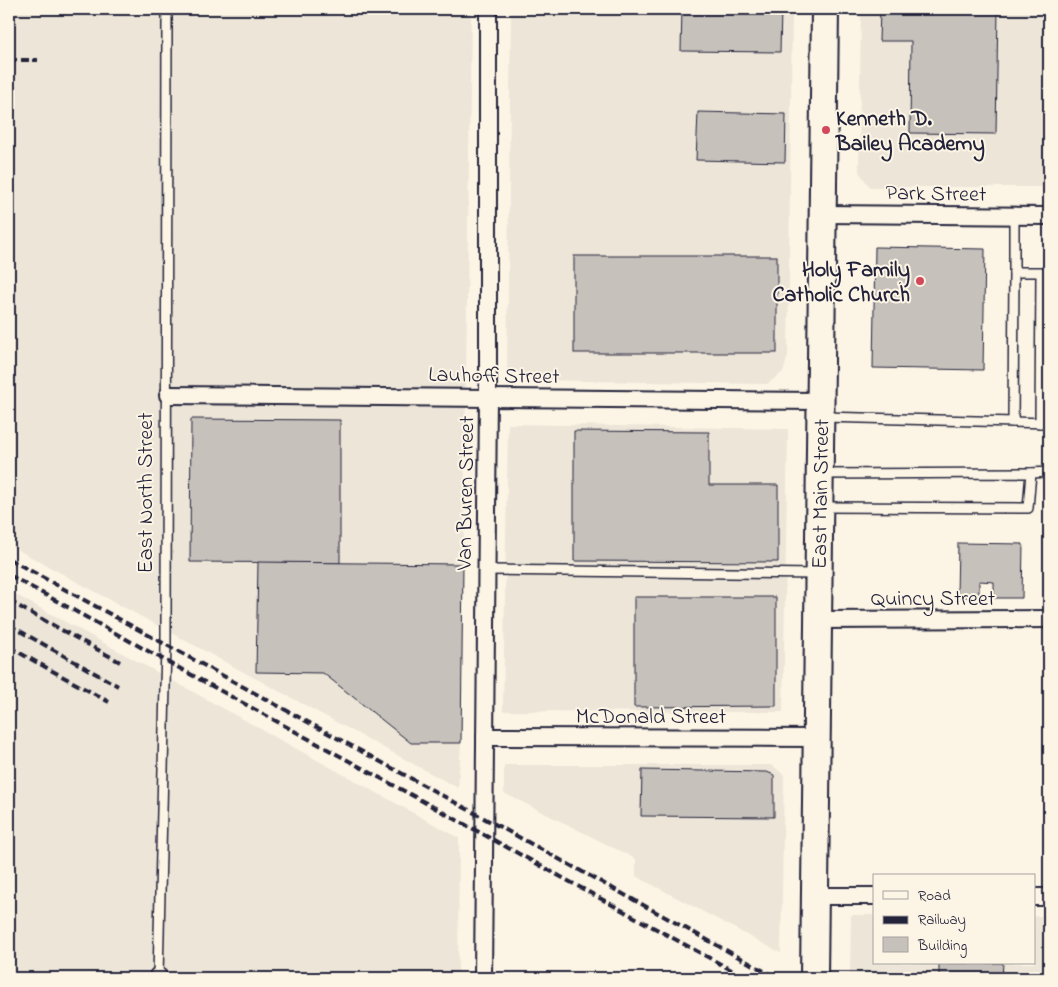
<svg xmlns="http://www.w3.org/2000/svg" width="1058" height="987" font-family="'Indie Flower',sans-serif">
<rect width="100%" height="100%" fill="#fcf5e5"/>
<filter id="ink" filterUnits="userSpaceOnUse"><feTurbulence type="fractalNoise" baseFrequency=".02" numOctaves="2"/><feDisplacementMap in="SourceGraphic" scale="10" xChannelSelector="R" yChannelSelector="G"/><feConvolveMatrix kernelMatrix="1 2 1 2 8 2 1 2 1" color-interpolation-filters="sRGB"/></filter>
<g filter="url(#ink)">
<g fill="#ece5d8">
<path d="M9,9H471L461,743L458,788L9,545Z"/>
<path d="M511,9H792L788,356L783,372L767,384L533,380L527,374L507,373Z"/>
<path d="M861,9H1049V187H870L859,172Z"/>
<path d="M508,424L788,429L783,712L503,711Z"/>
<path d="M9,591L459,838L458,978H185V976L130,975L129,978H9Z"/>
<path d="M504,765H772L784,775L781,953L636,876V859L504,793Z"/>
<path d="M851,915H874V963H1034V916H1049V978H850Z"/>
</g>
<g fill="#c6c1bb" stroke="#22223b">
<path d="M682,9H781L780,52L681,51Z"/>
<path d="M880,9H998L996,134L910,133L911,41H879Z"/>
<path d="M698,112L786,114L785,162L696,160Z"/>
<path d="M875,247L985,249L983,370L873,368Z"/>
<rect x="574" y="256" width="203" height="97"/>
<path d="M191,419L340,420V563L190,562Z"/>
<path d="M574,431L709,432V485H778V562L574,561Z"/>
<path d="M958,543L1023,544L1022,598H994V582L979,581V597H957Z"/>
<path d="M258,562L463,564L461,743H411L323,673L256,672Z"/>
<path d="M634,597H776V706L634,707Z"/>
<path d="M642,770L767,772L774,775V817L641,816Z"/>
<path d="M939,963H1003L1002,978H939Z"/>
</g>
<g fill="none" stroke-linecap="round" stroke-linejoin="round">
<g stroke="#22223b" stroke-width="12">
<g id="lane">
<path d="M1014,216V272H1041L1040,423"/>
<path d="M823,417L1049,423"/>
<path d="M1013,422L1014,272"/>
<path d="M1031,473L1049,472"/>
<path d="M821,474L1031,473L1028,508L822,507"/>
<path d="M486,570L816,574"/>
<path d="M158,976L166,645L167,9"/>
</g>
</g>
<g stroke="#22223b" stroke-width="20">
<g id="street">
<path d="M823,214L1049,216"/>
<path d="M168,395L820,401"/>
<path d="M817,620L1049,619"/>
<path d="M485,737L817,738"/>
<path d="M816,896H874"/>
<path d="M1034,897H1049"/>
<path d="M158,978V976"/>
<path d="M483,978L488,396V9"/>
</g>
</g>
<g stroke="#22223b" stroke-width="30">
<path id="primary" d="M814,978L825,9"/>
</g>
<use href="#lane" stroke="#fcf5e5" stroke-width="9"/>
<use href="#street" stroke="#fcf5e5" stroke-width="16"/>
<use href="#primary" stroke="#fcf5e5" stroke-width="26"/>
<g stroke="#22223b" stroke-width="4" stroke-dasharray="8 4" stroke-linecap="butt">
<path d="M9,60H38"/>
<path d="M9,559L777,978"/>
<path d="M9,575L746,978"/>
<path d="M9,601L120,662"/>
<path d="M9,625L118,686"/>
<path d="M9,647L109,702"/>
</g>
</g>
</g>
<g fill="#d1495b" stroke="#fcf5e5" stroke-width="2">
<circle cx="826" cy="130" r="5"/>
<circle cx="920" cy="281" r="5"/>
</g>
<g text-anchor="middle" stroke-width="4" stroke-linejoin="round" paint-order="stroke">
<g font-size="22" font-weight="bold" fill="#22223b" stroke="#fcf5e5" text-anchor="start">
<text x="836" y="125">Kenneth D.<tspan x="836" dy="25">Bailey Academy</tspan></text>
<text x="910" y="276" text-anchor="end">Holy Family<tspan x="910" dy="25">Catholic Church</tspan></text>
</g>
<g font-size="22" fill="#22223b" stroke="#fcf5e5">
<text transform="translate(936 192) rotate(1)" y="8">Park Street</text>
<text transform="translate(494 374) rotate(1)" y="8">Lauhoff Street</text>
<text transform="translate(144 493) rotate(-90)" y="8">East North Street</text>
<text transform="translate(464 493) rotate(-89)" y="8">Van Buren Street</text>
<text transform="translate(819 494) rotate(-89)" y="8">East Main Street</text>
<text x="933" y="605">Quincy Street</text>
<text x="651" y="723">McDonald Street</text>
</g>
</g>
<rect width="1058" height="987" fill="none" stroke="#fcf5e5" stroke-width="30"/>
<rect x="15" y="15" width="1028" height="957" fill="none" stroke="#22223b" stroke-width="2" filter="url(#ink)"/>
<rect x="873" y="874" width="162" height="90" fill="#fcf5e5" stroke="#a5a1a1"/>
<rect x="883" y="891" width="25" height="8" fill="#fcf5e5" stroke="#a5a1a1"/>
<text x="918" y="900" font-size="15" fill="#22223b">Road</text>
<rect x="883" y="916" width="25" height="8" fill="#22223b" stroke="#a5a1a1"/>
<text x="918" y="924" font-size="15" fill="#22223b">Railway</text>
<rect x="883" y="937" width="25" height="15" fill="#c6c1bb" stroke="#a5a1a1"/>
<text x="918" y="950" font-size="15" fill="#22223b">Building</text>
</svg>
